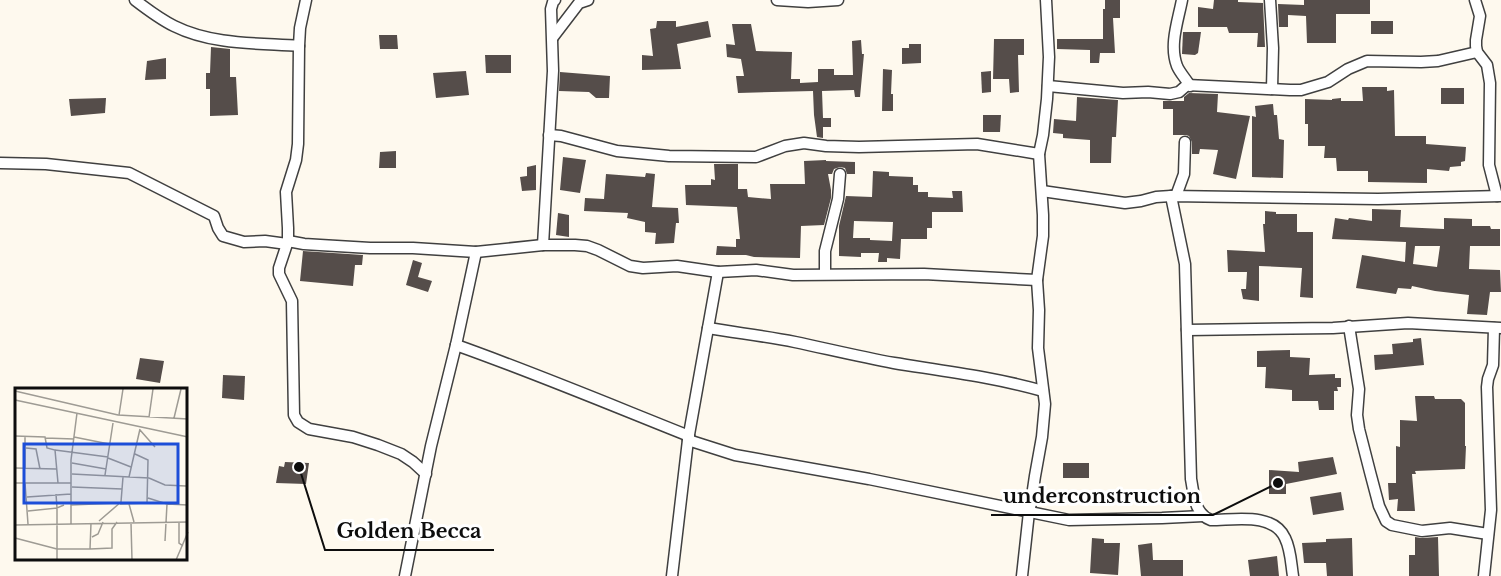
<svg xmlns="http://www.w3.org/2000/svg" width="1501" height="576" font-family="'Libre Baskerville',serif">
<rect width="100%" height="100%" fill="#fef9ee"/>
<g fill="#554d4a" fill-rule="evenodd">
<path d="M1105,0H1120V18H1113L1115,53H1100L1099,63H1090V50L1057,49V39H1103V9H1105Z"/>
<path d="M1214,0H1238V2L1263,3L1265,47H1257L1258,33H1229L1227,27H1198V7L1213,9Z"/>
<path d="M1304,0H1370V14H1336V43H1307L1306,16L1288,15V27H1279L1278,4L1304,5Z"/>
<path d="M657,21H676V27L708,21L711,37L677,44L681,69L642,70V55L653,56L650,29L656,28Z"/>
<rect x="1371" y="21" width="22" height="13"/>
<path d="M732,24H751L756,51L792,52L791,79H800V83L818,82V69H834V75H853L852,41L861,40L862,54H864L860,97H855L854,90L822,91L823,118H831V127H823V138L817,137L814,115L813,91L738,93L736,76H744L741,59L727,57L726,44L735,45Z"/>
<path d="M1183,32H1201L1198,53L1195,55L1182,54Z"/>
<path d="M379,35H397L398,49H380Z"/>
<path d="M994,39H1024V55H1018L1019,92L1010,93L1009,79H993Z"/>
<path d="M909,44H921V63L902,64V48H909Z"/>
<path d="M211,47L230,49V77H236L238,115L210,116V89H206V73H210Z"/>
<path d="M485,55H511V73H486Z"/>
<path d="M166,58V79L145,80L147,61Z"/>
<path d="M883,69L892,70L891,94H893V111H882Z"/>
<path d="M466,71L469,95L436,98L433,73Z"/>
<path d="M991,71V92L982,93L981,72Z"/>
<path d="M560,72L610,76L609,98H596L589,92L559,91Z"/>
<path d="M1362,87H1387V91L1394,90L1395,136H1426V144L1466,147L1465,161L1461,162V166L1450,167L1449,171L1427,169V183L1368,182V171H1337L1336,158H1324L1325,146H1308V124H1305V99L1332,100V99L1341,98V101H1363Z"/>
<rect x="1441" y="88" width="23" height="16"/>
<path d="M1189,93L1218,94L1217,112L1250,116L1236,179L1213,174L1218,150L1200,149L1199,154H1192V142L1189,136L1186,135H1173V109H1163V101H1184V97Z"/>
<path d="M1077,97L1118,100L1116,137H1112L1111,163H1090V140L1063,138V134L1053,133L1054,119L1076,121Z"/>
<path d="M106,98L105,113L71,116L69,99Z"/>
<path d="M1273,104L1274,115H1277L1279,139L1284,140L1283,178L1252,177V116L1256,117L1255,106Z"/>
<path d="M983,115H1001L1000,132H983Z"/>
<path d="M396,151V168H379L380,152Z"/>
<path d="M563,157L586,160L580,193L560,190Z"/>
<path d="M826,160V161L855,162V174H847L845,168L840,167L834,169L832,174H828L831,190V198L824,225L801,226L800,258L754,257L746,255H716L717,246L736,247V239H740L737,207L686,205L685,185H711V179L715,180L714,164H738V189H747L748,197L771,199L770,184H805L804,161Z"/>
<path d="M536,165V190L522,191L520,177L527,176V167Z"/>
<path d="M873,171L889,172V176L913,177V185H918V192H928V197L953,198L952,191H962L963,212H932V228H927V239H901L900,259L887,258V262H878L879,253H861V257L839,256V226L846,196L872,197ZM854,221L893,222L892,241L870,240V238H853Z"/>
<path d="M646,173L655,174L652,207L678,208L679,223H676L674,243L655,244L656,233L645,232V222L627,218L628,213L584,211L585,198L604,199L606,174L645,177Z"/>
<path d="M1372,209L1401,210L1400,227L1444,229V218L1472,219V226H1490L1491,229H1500V246H1470L1469,269L1500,270L1501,292H1490L1487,315L1467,314L1469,295L1435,291L1412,286L1411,289L1398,288L1396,294L1356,288L1362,255L1405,262L1406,242L1332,239L1335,218L1348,220L1349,218L1372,221ZM1415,246H1440L1437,267L1413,264Z"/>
<path d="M1265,211L1276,212V214H1297V232H1313V298L1300,297L1302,268L1259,266V301L1243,299L1241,289H1246L1247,272H1228L1227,250L1265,252L1263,224H1265Z"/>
<path d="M558,213L569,215V237L556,235Z"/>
<path d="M303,251L363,255L362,265H355L353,286L300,281Z"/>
<path d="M413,260L422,263L418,277L432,281L428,292L406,285Z"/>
<path d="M1421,338L1424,365L1375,370L1374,355L1393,354L1392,344L1413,342V339Z"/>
<path d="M1290,350V357L1310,358L1309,375L1335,374V378H1341V387H1337L1338,391H1334V410H1319L1318,401H1292V390L1265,388L1266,367H1257V351Z"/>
<path d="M140,358L164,361L160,383L136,379Z"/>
<path d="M223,375L245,376L244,400L222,398Z"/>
<path d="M1415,396H1434L1435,399H1461L1465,403V446H1466L1465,469L1415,471L1416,474H1412L1415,511H1397L1398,499L1389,500L1388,483H1396V446L1400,447V420L1417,421Z"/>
<path d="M1333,457L1337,474L1286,484V494H1269V470L1299,472L1298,462Z"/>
<path d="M285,462L309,463L306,484L276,483L279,466L284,467Z"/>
<rect x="1063" y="463" width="26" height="15"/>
<path d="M1341,492L1344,510L1313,515L1310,497Z"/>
<path d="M1415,537L1422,538L1438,537L1439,576H1409V555H1415Z"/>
<path d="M1092,538L1104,539V543H1120L1118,575L1090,573Z"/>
<path d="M1352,538L1353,576H1327L1326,563H1304L1302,543L1326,542V539Z"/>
<path d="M1152,543L1153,560H1183V576H1141L1138,545Z"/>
<path d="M1277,556L1279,576H1250L1248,560Z"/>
</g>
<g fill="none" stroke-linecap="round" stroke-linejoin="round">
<g stroke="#404040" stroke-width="13">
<g id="street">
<path d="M135,0C148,10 160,19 174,26C212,45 258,43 299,46"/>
<path d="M306,0L300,28L299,46L298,144L296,160L286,192L288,228V241L279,268V274L292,301L294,415L298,422L309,429L353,437L378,445L401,454L413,462L426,474"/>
<path d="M777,0L808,2L838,0"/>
<path d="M1182,0C1178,21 1169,45 1177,66C1180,73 1186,79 1190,86"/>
<path d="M1270,0L1273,48L1272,89"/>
<path d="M1475,0L1480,16L1476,40V46L1477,52L1487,65L1490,83L1489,165L1497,196"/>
<path d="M553,37L579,3L588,0"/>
<path d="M1048,86L1123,93L1148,92L1170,94L1179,92L1187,85L1290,90H1301L1328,82L1348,69L1367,61L1421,62L1438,61L1477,52"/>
<path d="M549,135L561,136L617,151L669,156L756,157L785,146L804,143L826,146L859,147L977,144L1039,154"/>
<path d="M0,163L46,164L129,173L214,216L218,228L223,236L244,242L265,241L287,244"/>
<path d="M1042,191L1125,203L1141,201L1156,197L1171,196L1378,199L1501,196"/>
<path d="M1171,196L1185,264L1191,479C1194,494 1194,514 1211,520C1235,520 1273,512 1285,538C1291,550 1291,564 1293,576"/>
<path d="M1176,196L1184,174L1185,142"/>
<path d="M288,241L304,244L320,245L370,248H413L476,252L543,245H575L587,246L598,250L630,266L643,268L677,266L718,272L756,270L793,275L924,274L1037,280"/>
<path d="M543,245L553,71L551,9L553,2L555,0"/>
<path d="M825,274V251L838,199L840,174"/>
<path d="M1349,326L1359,389L1357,415L1359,429L1370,472L1379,506L1386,521L1392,525L1422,531L1450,528L1488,534"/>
<path d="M708,328C737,333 766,336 795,342C828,349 861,357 894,363C944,371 994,377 1043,391"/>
<path d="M1187,330L1333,328L1408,323L1501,328"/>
<path d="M456,345C535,373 611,405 689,436"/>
<path d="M688,440L735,455L869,479L1069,520L1162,518L1203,516"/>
<path d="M405,576L431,446L456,345L476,252"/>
<path d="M672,576L688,440L718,272"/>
<path d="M1022,576L1029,512L1031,503L1035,476L1042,437L1045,404L1038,348L1039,310L1037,280L1043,236V215L1039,154L1043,135L1047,99L1049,57L1046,0"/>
<path d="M1484,576L1491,510L1487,387L1488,379L1493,365L1494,328"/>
</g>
</g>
<use href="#street" stroke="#fff" stroke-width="10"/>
</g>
<g transform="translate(15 388)">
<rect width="172" height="172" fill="#fef9ee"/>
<path fill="none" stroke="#9e9b94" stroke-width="1.5" d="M0,3L103,27L173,31M0,12L173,49M104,27L108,1M134,29L138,1M159,30L166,1M125,42L140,59M0,48L30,49L32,60L40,62L43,95M59,49L94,56M30,50L59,51M11,60L21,61L25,81M40,62L93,69M93,70L116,79M57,75L91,81M0,80L41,81M10,81V48M57,86L134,90M90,87L98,35M114,89L125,41M134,90L150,97L171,98M0,95H56M10,95L13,136M57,99L107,101M41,106L42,120L49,117M12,109L56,106M133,110L152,116M105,116L132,115L133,72L120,66M114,116L119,134M56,117L103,115M13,123L42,120V172M84,133L106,114L108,89M164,134V155L168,158M116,135L117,172M56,136V72L62,25M0,137L173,134M77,149L83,146L88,134M0,150L42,161M150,153L152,116L173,117M42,161H75L76,135M75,161L97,160V141L102,134M161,172L173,144"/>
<path fill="#1d4ed8" fill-opacity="0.15" stroke="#1d4ed8" stroke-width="3" d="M9,56H163V115H9Z"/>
<rect width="172" height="172" fill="none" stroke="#0d0d0d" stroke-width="3"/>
</g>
<path fill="none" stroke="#0d0d0d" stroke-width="2" d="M1278 483L1213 515H991M299 467L325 550H494"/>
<g fill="#0d0d0d" stroke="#fff" stroke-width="2">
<circle cx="1278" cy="483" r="6"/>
<circle cx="299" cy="467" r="6"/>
</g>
<g font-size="20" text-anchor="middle" font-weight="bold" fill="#0d0d0d" stroke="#fff" stroke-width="6" stroke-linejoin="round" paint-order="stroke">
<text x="1102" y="503">underconstruction</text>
<text x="409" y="538">Golden Becca</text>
</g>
</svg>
